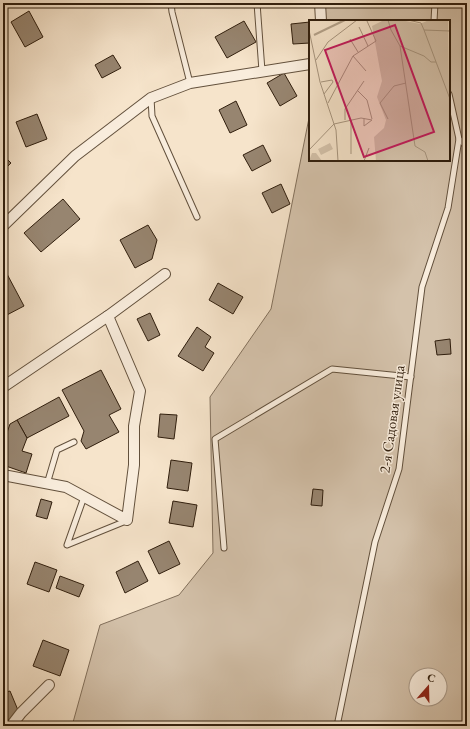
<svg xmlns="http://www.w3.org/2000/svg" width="470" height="729" font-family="'EB Garamond',serif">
<rect width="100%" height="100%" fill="#f6e4cb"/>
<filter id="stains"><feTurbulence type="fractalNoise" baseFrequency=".005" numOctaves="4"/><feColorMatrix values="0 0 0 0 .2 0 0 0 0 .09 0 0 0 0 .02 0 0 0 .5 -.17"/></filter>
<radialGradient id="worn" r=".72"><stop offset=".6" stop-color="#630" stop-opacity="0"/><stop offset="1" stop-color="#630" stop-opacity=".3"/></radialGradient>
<path fill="#d4c2ab" stroke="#82705c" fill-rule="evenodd" d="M326,3H467V726H72L100,625L179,595L213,553L210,397L271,309L310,113V160H449V21H324ZM416,675H440V699H416Z"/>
<g fill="#978570" stroke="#301e0d">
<path d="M29,11L43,37L25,47L11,22Z"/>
<path d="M244,21L256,42L227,58L215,37Z"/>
<path d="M310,22V43L293,44L291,24Z"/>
<path d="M113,55L121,68L102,78L95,65Z"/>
<path d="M284,73L297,96L280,106L267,83Z"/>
<path d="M236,101L247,125L230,133L219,110Z"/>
<path d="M37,114L47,139L26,147L16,122Z"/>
<path d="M263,145L271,161L252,171L243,155Z"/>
<path d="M3,155L11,163L3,171Z"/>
<path d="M281,184L290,204L272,213L262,193Z"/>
<path d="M63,199L80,219L41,252L24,233Z"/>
<path d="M148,225L157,240L152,259L135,268L120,240Z"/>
<path d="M7,274L24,306L3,317V276Z"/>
<path d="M218,283L243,297L233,314L209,300Z"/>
<path d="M150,313L160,335L148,341L137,319Z"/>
<path d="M197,327L211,337L205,347L214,353L203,371L178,356Z"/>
<path d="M450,339L451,354L437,355L435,341Z"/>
<path d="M101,370L121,409L109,415L119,432L86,449L81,441L84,431L62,390Z"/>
<path d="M59,397L69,416L27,438L17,420Z"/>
<path d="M160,414L177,415L174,439L158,437Z"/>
<path d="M17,420L27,438L22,451L32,454L26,473L3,465V444L10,424Z"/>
<path d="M171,460L192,463L188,491L167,488Z"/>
<path d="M313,489L323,490L322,506L311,505Z"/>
<path d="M41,499L52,502L47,519L36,516Z"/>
<path d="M173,501L197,505L193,527L169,523Z"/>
<path d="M169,541L180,564L159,574L148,551Z"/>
<path d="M138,561L148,581L125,593L116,572Z"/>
<path d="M35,562L57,570L49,592L27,584Z"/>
<path d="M60,576L84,585L79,597L56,588Z"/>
<path d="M43,640L69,650L60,676L33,666Z"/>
<path d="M10,691L20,715L3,722V693Z"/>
</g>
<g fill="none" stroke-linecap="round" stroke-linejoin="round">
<g stroke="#62503c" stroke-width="7">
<g id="lane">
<path d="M171,3L172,12L190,83"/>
<path d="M257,3L262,71"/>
<path d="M434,21L435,3"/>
<path d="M449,94L459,139L467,147"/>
<path d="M151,98L152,116L197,217"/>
<path d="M47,484L57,450L74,442"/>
<path d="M84,497L67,545L126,521"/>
<path d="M224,548L215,439L332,369L411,377"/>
<path d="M337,726L375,542L399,469L422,287L448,208L459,139"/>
</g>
</g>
<g stroke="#62503c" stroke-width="12">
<g id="street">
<path d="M320,3L321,21"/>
<path d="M3,226L75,156L151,98L190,83L310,64"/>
<path d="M3,387L108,316L165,274"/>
<path d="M3,475L66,487L127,520L134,465V426L140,391L108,316"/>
<path d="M11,726L21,713L49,685"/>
</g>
</g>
<use href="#lane" stroke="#f9eddd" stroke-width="5"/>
<use href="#street" stroke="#f9eddd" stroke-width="10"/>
</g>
<g text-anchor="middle" stroke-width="3" stroke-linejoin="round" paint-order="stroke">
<g font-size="15" fill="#301e0d" stroke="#f9eddd">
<text transform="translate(392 419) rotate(-82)" y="5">2-я Садовая улица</text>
</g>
</g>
<g transform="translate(309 20)">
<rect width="141" height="141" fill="#f6e4cb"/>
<path d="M75,0H92L111,4L120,0H139L141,141H67L65,117L75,108L77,100L68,77L73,61L63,6ZM21,123L24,129L12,135L9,129ZM3,133H7L13,141H0Z" fill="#d4c2ab"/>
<path fill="none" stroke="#b3a18a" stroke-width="2" d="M5,15L36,0"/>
<path fill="none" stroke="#a7957f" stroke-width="1" d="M79,0L82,10L91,26L115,36L122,42H127M99,0L112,3L115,10L141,79M50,7L59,26M0,10L11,62L27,110L29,141M115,10L141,11M41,19L49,32M91,26L106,126L116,132L119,141M44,36L57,51M7,40L19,22L48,0M12,62L23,60L24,62L15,74M49,71L58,80L63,99M19,83L44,36L67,21L58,1M55,98V106L63,100M79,99L71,83L85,66L97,63M36,100V89L55,61M42,100V134M0,130L25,104L52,98L63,100M55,141L60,128"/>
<path fill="#c2185b" fill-opacity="0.15" stroke="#c2185b" stroke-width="2" d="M86,5L125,112L55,137L16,30Z"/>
<rect width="141" height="141" fill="none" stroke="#301e0d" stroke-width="2"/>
</g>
<rect width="470" height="729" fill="none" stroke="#f6e4cb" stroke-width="16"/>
<rect x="4" y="4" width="462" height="721" fill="none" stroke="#301e0d" stroke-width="2"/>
<rect x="8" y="8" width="454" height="713" fill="none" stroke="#301e0d"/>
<g transform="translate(428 687) rotate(20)"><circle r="19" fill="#f9eddd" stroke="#a99a8a"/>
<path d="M0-3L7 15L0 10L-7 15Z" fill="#8f2418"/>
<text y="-6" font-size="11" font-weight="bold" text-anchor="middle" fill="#301e0d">С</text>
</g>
<rect width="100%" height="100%" filter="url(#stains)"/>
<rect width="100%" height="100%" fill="url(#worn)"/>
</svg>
